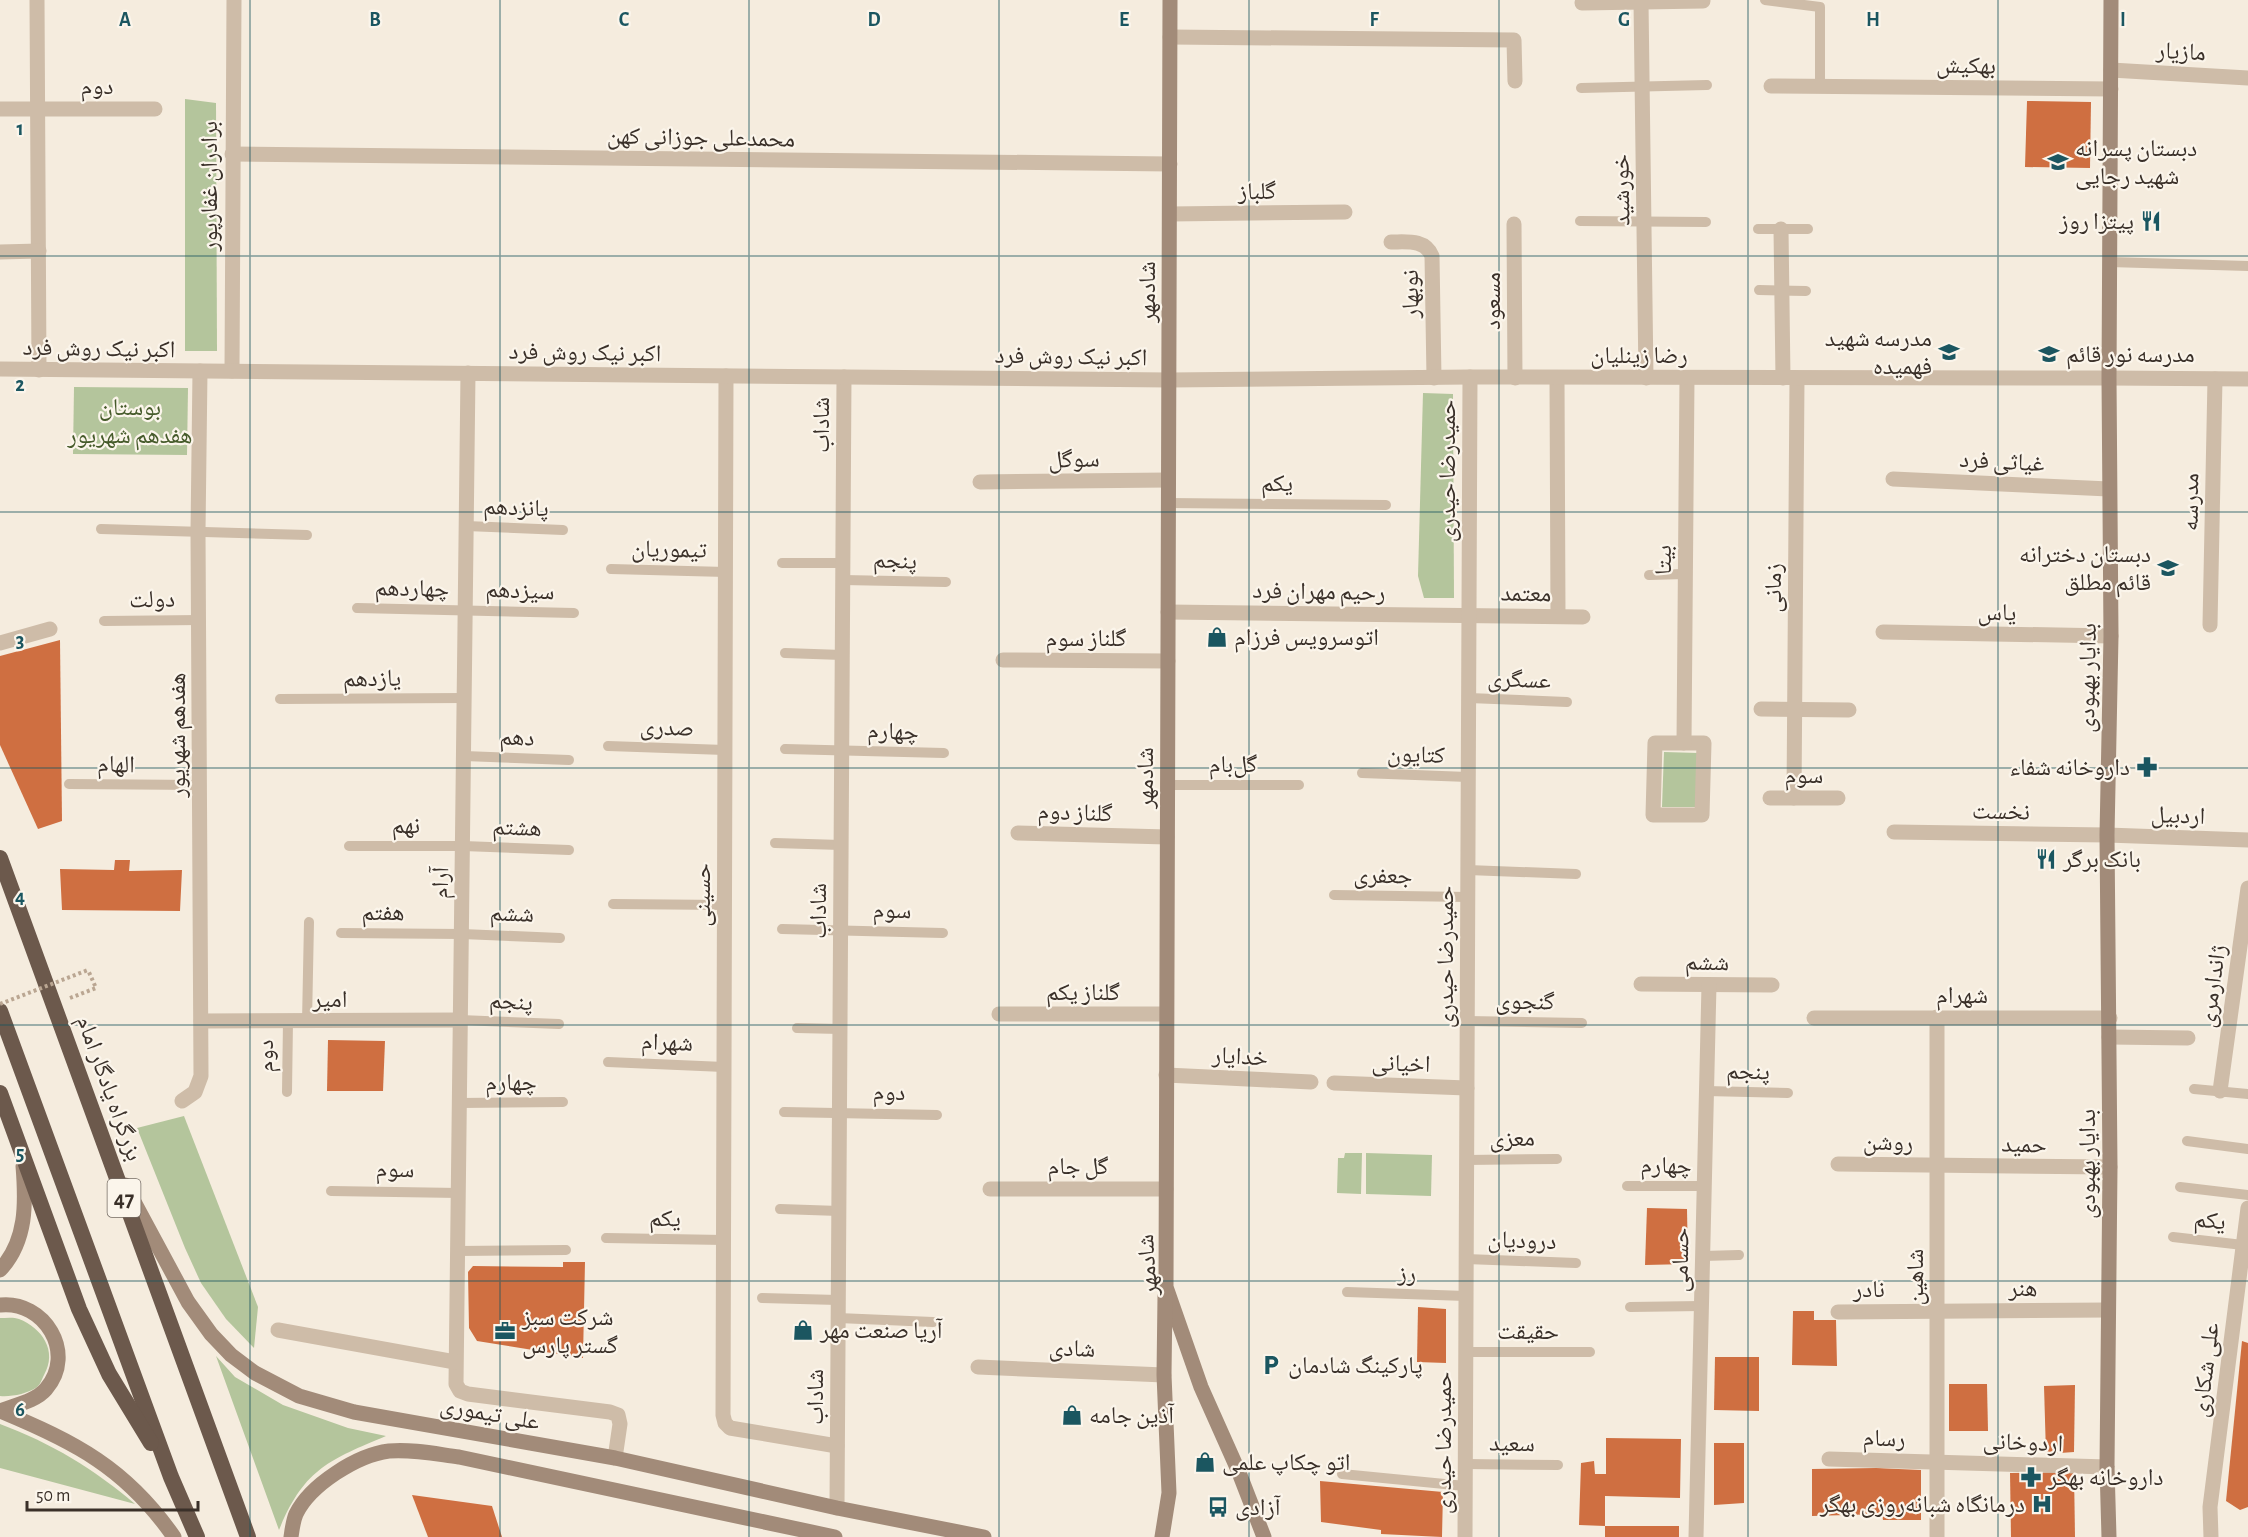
<svg xmlns="http://www.w3.org/2000/svg" width="2248" height="1537" font-family="'Alegreya Sans','Noto Naskh Arabic',sans-serif">
<rect width="100%" height="100%" fill="#f5ecde"/>
<g fill="#b4c59c">
<path d="M185,99L216,103L217,351H185Z"/>
<path d="M74,387L188,388L187,455L73,454Z"/>
<path d="M1423,393L1453,394L1454,598H1424L1418,576Z"/>
<path d="M1664,752L1698,753L1696,807H1662Z"/>
<path d="M184,1116L258,1307L254,1348L226,1319L201,1283L185,1248L137,1128Z"/>
<path d="M1345,1153H1362L1361,1194L1337,1193L1338,1158H1344Z"/>
<path d="M1366,1153L1432,1155L1431,1196L1366,1194Z"/>
<path d="M0,1318C6,1318 14,1317 19,1319C42,1328 58,1351 44,1375C42,1379 40,1385 37,1387C27,1394 11,1397 0,1396Z"/>
<path d="M216,1356L235,1377L283,1405L348,1428L386,1436C329,1460 304,1469 279,1530Z"/>
<path d="M0,1424C51,1443 94,1469 135,1504L0,1468Z"/>
</g>
<g fill="#cf6f41">
<path d="M2027,101L2091,102L2090,168L2025,167Z"/>
<path d="M60,640L62,821L38,829L0,745V656Z"/>
<path d="M115,860H130L129,871L182,870L180,911L62,910L60,869L114,870Z"/>
<path d="M328,1040L385,1041L383,1091H327Z"/>
<path d="M1647,1208L1687,1209L1688,1264L1645,1265Z"/>
<path d="M563,1262H585L583,1358L477,1341L469,1328L468,1272L473,1266L563,1267Z"/>
<path d="M1418,1307L1446,1309V1363L1417,1362Z"/>
<path d="M1793,1311H1814V1320H1836L1837,1366L1792,1365Z"/>
<path d="M2242,1341L2248,1343V1507L2240,1510L2226,1501Z"/>
<path d="M1715,1357H1759V1411L1714,1410Z"/>
<path d="M1949,1384H1987L1988,1431H1949Z"/>
<path d="M2075,1385L2074,1452L2046,1454L2044,1386Z"/>
<path d="M1606,1438L1681,1439L1680,1498L1605,1496V1526L1579,1525L1581,1463L1594,1461L1595,1474H1606Z"/>
<path d="M1714,1443H1744V1503L1714,1505Z"/>
<path d="M1876,1468L1921,1470V1520H1883L1882,1514L1812,1516V1469Z"/>
<path d="M2074,1472L2075,1537H2011L2010,1473Z"/>
<path d="M1320,1481L1443,1492L1442,1537L1381,1534V1530L1321,1522Z"/>
<path d="M412,1495L492,1506L502,1537H428Z"/>
<rect x="1605" y="1526" width="74" height="11"/>
</g>
<g fill="none" stroke-linecap="round" stroke-linejoin="round">
<path stroke="#baa692" stroke-width="4" stroke-dasharray="3 3" stroke-linecap="butt" d="M70,998L96,988L88,970"/>
<g stroke="#cebca8" stroke-width="10">
<path d="M1765,0L1820,7V86"/>
<path d="M1581,88L1707,85"/>
<path d="M1580,221L1706,222"/>
<path d="M1758,229H1808"/>
<path d="M2109,262L2248,266"/>
<path d="M1759,290L1806,291"/>
<path d="M1168,503L1386,505"/>
<path d="M466,526L563,530"/>
<path d="M101,529L307,535"/>
<path d="M782,563H843"/>
<path d="M611,569L726,572"/>
<path d="M1649,575L1685,574"/>
<path d="M843,580L946,582"/>
<path d="M357,608L574,613"/>
<path d="M104,621L200,620"/>
<path d="M785,653L842,655"/>
<path d="M1469,698L1567,702"/>
<path d="M280,699L464,698"/>
<path d="M608,746L725,750"/>
<path d="M785,749L944,753"/>
<path d="M464,756L569,760"/>
<path d="M1362,773L1468,777"/>
<path d="M69,784L200,785"/>
<path d="M1167,785H1299"/>
<path d="M775,843L841,845"/>
<path d="M349,846H463L569,850"/>
<path d="M1468,870L1576,874"/>
<path d="M1334,895L1468,897"/>
<path d="M613,904L725,905"/>
<path d="M782,929L943,933"/>
<path d="M341,933L462,934L560,938"/>
<path d="M460,1020L559,1024"/>
<path d="M1467,1021L1582,1023"/>
<path d="M307,1022L309,922"/>
<path d="M797,1028L840,1029"/>
<path d="M608,1062L724,1067"/>
<path d="M2194,1089L2248,1094"/>
<path d="M1706,1091L1788,1093"/>
<path d="M287,1092L288,1021"/>
<path d="M460,1103L563,1102"/>
<path d="M784,1112L937,1115"/>
<path d="M2187,1141L2248,1149"/>
<path d="M1467,1160L1557,1159"/>
<path d="M1627,1186H1704"/>
<path d="M2180,1187L2248,1195"/>
<path d="M331,1191L459,1193"/>
<path d="M780,1209L839,1211"/>
<path d="M2173,1237L2243,1245"/>
<path d="M606,1238L724,1240"/>
<path d="M458,1251L566,1250"/>
<path d="M1703,1256L1739,1255"/>
<path d="M1466,1259L1576,1263"/>
<path d="M1347,1292L1466,1296"/>
<path d="M762,1298L838,1300"/>
<path d="M1630,1307L1701,1306"/>
<path d="M838,1318L933,1322"/>
<path d="M1466,1352H1590"/>
<path d="M1466,1464L1558,1465"/>
<path d="M1342,1474L1465,1486"/>
</g>
<g stroke="#cebca8" stroke-width="15">
<path d="M37,0L39,370"/>
<path d="M1641,2L1646,378"/>
<path d="M1582,3L1703,1"/>
<path d="M1170,37L1514,40L1515,81"/>
<path d="M2111,70L2248,78"/>
<path d="M1771,86L2111,89"/>
<path d="M0,109H155"/>
<path d="M232,154L1170,164"/>
<path d="M1170,214L1345,212"/>
<path d="M1514,224L1515,378"/>
<path d="M1781,229L1783,378"/>
<path d="M1391,242C1407,242 1425,239 1432,256L1434,378"/>
<path d="M0,252L39,251"/>
<path d="M232,371L234,0"/>
<path d="M468,373L456,1384L460,1391L468,1394L610,1412L618,1415L620,1424L615,1458"/>
<path d="M726,376L723,1415L725,1423L730,1428L837,1446"/>
<path d="M1557,378L1558,616"/>
<path d="M2109,378L2248,379"/>
<path d="M1893,479L2109,489"/>
<path d="M980,482L1168,480"/>
<path d="M1168,612L1583,617"/>
<path d="M2210,625L2215,379"/>
<path d="M1883,632L2111,636"/>
<path d="M0,643L50,629"/>
<path d="M1003,660L1168,661"/>
<path d="M1761,709L1849,710"/>
<path d="M1655,743H1704L1702,815H1653Z"/>
<path d="M1684,743L1687,378"/>
<path d="M1770,798H1838"/>
<path d="M1794,798L1797,378"/>
<path d="M1894,832L2107,835"/>
<path d="M1018,833L1167,837"/>
<path d="M1641,984L1772,985"/>
<path d="M999,1014H1166"/>
<path d="M1814,1018H2110"/>
<path d="M201,1021L460,1020"/>
<path d="M2109,1037L2188,1038"/>
<path d="M1166,1075L1311,1082"/>
<path d="M1334,1083L1467,1088"/>
<path d="M2220,1091L2248,888"/>
<path d="M182,1101L195,1092L201,1076L198,532L200,371"/>
<path d="M1838,1164L2110,1167"/>
<path d="M990,1189H1166"/>
<path d="M1838,1312L2108,1310"/>
<path d="M278,1330L455,1362"/>
<path d="M978,1367L1164,1375"/>
<path d="M1829,1459L2107,1467"/>
<path d="M837,1508L844,377"/>
<path d="M1465,1537L1470,377"/>
<path d="M1696,1537L1709,985"/>
<path d="M1937,1537V1017"/>
</g>
<g stroke="#cebca8" stroke-width="15">
<path d="M0,369L1169,380L1470,377L2109,378"/>
<path d="M2107,835L2248,840"/>
<path d="M2211,1537L2210,1507L2248,1208"/>
</g>
<g stroke="#a28b79" stroke-width="15">
<path d="M1170,0L1166,1287L1201,1387L1238,1470L1264,1537"/>
<path d="M125,1185L188,1302L211,1334L231,1355L255,1373L299,1396L354,1412L615,1458L837,1508L984,1537"/>
<path d="M0,1270C27,1241 26,1203 23,1166"/>
<path d="M0,1305C44,1300 77,1353 46,1389C36,1401 15,1405 0,1411"/>
<path d="M0,1411C75,1442 126,1468 174,1537"/>
<path d="M291,1537C292,1530 293,1521 296,1514C310,1485 357,1455 389,1451C413,1449 436,1454 459,1457L835,1537"/>
<path d="M1162,1537L1169,1493L1164,1375L1165,1296"/>
<path d="M2109,1537L2107,1467L2110,1167L2107,835L2111,636L2109,378L2111,0"/>
</g>
<g stroke="#6c594c" stroke-width="16">
<path d="M0,858L248,1537"/>
<path d="M0,1011L171,1477L197,1537"/>
<path d="M0,1093L79,1309L109,1374L151,1443"/>
</g>
<path stroke="#baa692" stroke-width="4" stroke-dasharray="3 3" stroke-linecap="butt" d="M0,1004L88,970"/>
</g>
<path fill="none" stroke="#1b5660" stroke-width="1.5" stroke-opacity="0.55" d="M250,0V1537M500,0V1537M749,0V1537M999,0V1537M1249,0V1537M1499,0V1537M1748,0V1537M1998,0V1537M0,256H2248M0,512H2248M0,768H2248M0,1025H2248M0,1281H2248"/>
<defs>
<g id="school-bare" transform="scale(1.62)"><path d="M0-5L7-2L0 1L-7-2ZM-4 1L0 2.5L4 1V4Q0 6-4 4Z" fill="#1b5660" stroke="#fbf5eb" stroke-width="2.5" paint-order="stroke"/></g>
<g id="restaurant-bare" transform="scale(1.62)"><path d="M-5-6h1v4h1v-4h1v4h1v-4h1v5L-1.5 .5V6h-2V.5L-5-1ZM5-6V6H3V1.5H1.5Q1.5-4 5-6Z" fill="#1b5660" stroke="#fbf5eb" stroke-width="2.5" paint-order="stroke"/></g>
<g id="shop-bare" transform="scale(1.62)"><path d="M-5-2.5h2.3a2.7 3.5 0 0 1 5.4 0H5L5.5 6h-11ZM-1.5-2.5h3a1.5 2.3 0 0 0-3 0Z" fill="#1b5660" stroke="#fbf5eb" stroke-width="2.5" paint-order="stroke"/></g>
<g id="pharmacy-bare" transform="scale(1.62)"><path d="M-2-6h4v4h4v4h-4v4h-4v-4h-4v-4h4Z" fill="#1b5660" stroke="#fbf5eb" stroke-width="2.5" paint-order="stroke"/></g>
<g id="office-bare" transform="scale(1.62)"><path d="M-6-3h4V-5.5h4V-3h4V5H-6ZM-1-4.5V-3h2v-1.5ZM-6 0V1H6V0Z" fill="#1b5660" stroke="#fbf5eb" stroke-width="2.5" paint-order="stroke"/></g>
<g id="parking-bare" transform="scale(1.62)"><path d="M-3.5-5.5H1a3.5 3.5 0 0 1 0 7H-1V5.5H-3.5ZM-1-3.4V-.6H.8a1.4 1.4 0 0 0 0-2.8Z" fill="#1b5660" stroke="#fbf5eb" stroke-width="2.5" paint-order="stroke"/></g>
<g id="hospital-bare" transform="scale(1.62)"><path d="M-5-5h3v3.5h4V-5h3V5h-3V1.5h-4V5h-3Z" fill="#1b5660" stroke="#fbf5eb" stroke-width="2.5" paint-order="stroke"/></g>
<g id="bus-bare" transform="scale(1.62)"><path d="M-5-6H5V4H4V6H2V4H-2V6H-4V4H-5ZM-3.5-4V0h7V-4ZM-3.5 1.2v1.5H-2V1.2ZM2 1.2v1.5H3.5V1.2Z" fill="#1b5660" stroke="#fbf5eb" stroke-width="2.5" paint-order="stroke"/></g>
</defs>
<g fill-rule="evenodd">
<use href="#school-bare" x="2058" y="162"/>
<use href="#restaurant-bare" x="2151" y="221"/>
<use href="#school-bare" x="1949" y="352"/>
<use href="#school-bare" x="2049" y="354"/>
<use href="#school-bare" x="2168" y="568"/>
<use href="#shop-bare" x="1217" y="637"/>
<use href="#pharmacy-bare" x="2147" y="767"/>
<use href="#restaurant-bare" x="2046" y="859"/>
<use href="#shop-bare" x="803" y="1330"/>
<use href="#office-bare" x="505" y="1331"/>
<use href="#parking-bare" x="1271" y="1365"/>
<use href="#shop-bare" x="1072" y="1415"/>
<use href="#shop-bare" x="1205" y="1462"/>
<use href="#pharmacy-bare" x="2031" y="1477"/>
<use href="#hospital-bare" x="2042" y="1504"/>
<use href="#bus-bare" x="1218" y="1507"/>
</g>
<g text-anchor="middle" stroke-width="4.5" stroke-linejoin="round" paint-order="stroke">
<rect fill="#fbf5eb" stroke="#746b63" stroke-width="1.5" x="107.5" y="1179" width="33" height="38" rx="4.5"/>
<g font-size="22" font-weight="bold" fill="#3a3029">
<text x="124" y="1206">47</text>
</g>
<g font-size="24" fill="#3a3029" stroke="#fbf5eb">
<text transform="translate(2181 51) rotate(3)" y="8">مازیار</text>
<text transform="translate(1966 65) rotate(1)" y="8">بهکیش</text>
<text x="97" y="94">دوم</text>
<text transform="translate(701 137) rotate(1)" y="8">محمدعلی جوزانی کهن</text>
<text transform="translate(209 186) rotate(-90)" y="8">برادران غفارپور</text>
<text transform="translate(1621 190) rotate(-91)" y="8">خورشید</text>
<text transform="translate(1257 191) rotate(-1)" y="8">گلباز</text>
<text transform="translate(1147 292) rotate(-90)" y="8">شادمهر</text>
<text transform="translate(1410 294) rotate(-91)" y="8">نوبهار</text>
<text transform="translate(1492 301) rotate(-90)" y="8">مسعود</text>
<text transform="translate(99 348) rotate(1)" y="8">اکبر نیک روش فرد</text>
<text transform="translate(585 352) rotate(1)" y="8">اکبر نیک روش فرد</text>
<text x="1639" y="363">رضا زینلیان</text>
<text transform="translate(1071 356) rotate(1)" y="8">اکبر نیک روش فرد</text>
<text transform="translate(821 425) rotate(-90)" y="8">شاداب</text>
<text transform="translate(1074 459) rotate(-1)" y="8">سوگل</text>
<text transform="translate(2002 461) rotate(3)" y="8">غیاثی فرد</text>
<text transform="translate(1447 471) rotate(-90)" y="8">حمیدرضا حیدری</text>
<text x="1277" y="491">یکم</text>
<text transform="translate(2190 502) rotate(-89)" y="8">مدرسه</text>
<text transform="translate(516 507) rotate(2)" y="8">پانزدهم</text>
<text transform="translate(669 549) rotate(1)" y="8">تیموریان</text>
<text transform="translate(895 560) rotate(2)" y="8">پنجم</text>
<text transform="translate(1663 560) rotate(-90)" y="8">بیتا</text>
<text transform="translate(412 588) rotate(1)" y="8">چهاردهم</text>
<text transform="translate(1773 588) rotate(-90)" y="8">زمانی</text>
<text transform="translate(520 590) rotate(2)" y="8">سیزدهم</text>
<text transform="translate(1319 591) rotate(1)" y="8">رحیم مهران فرد</text>
<text transform="translate(1526 593) rotate(1)" y="8">معتمد</text>
<text transform="translate(152 599) rotate(-1)" y="8">دولت</text>
<text transform="translate(1997 612) rotate(1)" y="8">یاس</text>
<text x="1086" y="646">گلناز سوم</text>
<text transform="translate(372 678) rotate(-1)" y="8">یازدهم</text>
<text transform="translate(2087 678) rotate(-89)" y="8">بدایار بهبودی</text>
<text transform="translate(1519 679) rotate(2)" y="8">عسگری</text>
<text transform="translate(667 727) rotate(2)" y="8">صدری</text>
<text transform="translate(893 731) rotate(2)" y="8">چهارم</text>
<text transform="translate(177 735) rotate(-90)" y="8">هفدهم شهریور</text>
<text transform="translate(517 737) rotate(2)" y="8">دهم</text>
<text transform="translate(1416 754) rotate(2)" y="8">کتایون</text>
<text transform="translate(116 764) rotate(1)" y="8">الهام</text>
<text x="1233" y="772">گل‌بام</text>
<text x="1804" y="783">سوم</text>
<text transform="translate(1145 778) rotate(-90)" y="8">شادمهر</text>
<text transform="translate(2001 811) rotate(1)" y="8">نخست</text>
<text transform="translate(1075 812) rotate(2)" y="8">گلناز دوم</text>
<text transform="translate(2178 815) rotate(2)" y="8">اردبیل</text>
<text x="406" y="833">نهم</text>
<text transform="translate(517 827) rotate(2)" y="8">هشتم</text>
<text transform="translate(1383 875) rotate(1)" y="8">جعفری</text>
<text transform="translate(440 883) rotate(-89)" y="8">آرام</text>
<text transform="translate(702 895) rotate(-90)" y="8">حسینی</text>
<text transform="translate(892 910) rotate(1)" y="8">سوم</text>
<text transform="translate(818 911) rotate(-90)" y="8">شاداب</text>
<text x="383" y="920">هفتم</text>
<text transform="translate(512 913) rotate(2)" y="8">ششم</text>
<text transform="translate(1445 957) rotate(-90)" y="8">حمیدرضا حیدری</text>
<text transform="translate(1707 962) rotate(1)" y="8">ششم</text>
<text transform="translate(2212 986) rotate(-82)" y="8">ژاندارمری</text>
<text x="1083" y="1000">گلناز یکم</text>
<text x="1962" y="1003">شهرام</text>
<text x="330" y="1007">امیر</text>
<text transform="translate(511 1001) rotate(3)" y="8">پنجم</text>
<text transform="translate(1525 1001) rotate(1)" y="8">گنجوی</text>
<text transform="translate(667 1042) rotate(2)" y="8">شهرام</text>
<text transform="translate(265 1056) rotate(-90)" y="8">دوم</text>
<text transform="translate(1240 1056) rotate(3)" y="8">خدایار</text>
<text transform="translate(1401 1063) rotate(2)" y="8">اخیانی</text>
<text transform="translate(1748 1071) rotate(1)" y="8">پنجم</text>
<text x="511" y="1090">چهارم</text>
<text transform="translate(110 1088) rotate(70)" y="8">بزرگراه یادگار امام</text>
<text transform="translate(889 1092) rotate(1)" y="8">دوم</text>
<text transform="translate(1512 1138) rotate(-1)" y="8">معزی</text>
<text transform="translate(1888 1142) rotate(1)" y="8">روشن</text>
<text transform="translate(2024 1144) rotate(1)" y="8">حمید</text>
<text transform="translate(2087 1164) rotate(-90)" y="8">بدایار بهبودی</text>
<text transform="translate(1666 1165) rotate(1)" y="8">چهارم</text>
<text x="1078" y="1174">گل جام</text>
<text transform="translate(395 1169) rotate(1)" y="8">سوم</text>
<text transform="translate(665 1218) rotate(1)" y="8">یکم</text>
<text transform="translate(2210 1220) rotate(6)" y="8">یکم</text>
<text transform="translate(1522 1240) rotate(2)" y="8">درودیان</text>
<text transform="translate(1680 1260) rotate(-89)" y="8">حسامی</text>
<text transform="translate(1147 1265) rotate(-94)" y="8">شادمهر</text>
<text transform="translate(1407 1273) rotate(2)" y="8">رز</text>
<text transform="translate(1915 1277) rotate(-90)" y="8">شاهین</text>
<text x="2023" y="1296">هنر</text>
<text x="1869" y="1297">نادر</text>
<text x="1528" y="1339">حقیقت</text>
<text transform="translate(1072 1348) rotate(2)" y="8">شادی</text>
<text transform="translate(2205 1370) rotate(-83)" y="8">علی شکاری</text>
<text transform="translate(815 1397) rotate(-90)" y="8">شاداب</text>
<text transform="translate(490 1413) rotate(10)" y="8">علی تیموری</text>
<text transform="translate(1884 1438) rotate(1)" y="8">رسام</text>
<text transform="translate(2023 1442) rotate(2)" y="8">اردوخانی</text>
<text transform="translate(1443 1443) rotate(-90)" y="8">حمیدرضا حیدری</text>
<text transform="translate(1512 1443) rotate(1)" y="8">سعید</text>
</g>
<g font-size="24" fill="#3a3029" stroke="#fbf5eb" text-anchor="start">
<text x="2075" y="156">دبستان پسرانه<tspan x="2075" dy="28">شهید رجایی</tspan></text>
<text x="2134" y="229" text-anchor="end">پیتزا روز</text>
<text x="1932" y="346" text-anchor="end">مدرسه شهید<tspan x="1932" dy="28">فهمیده</tspan></text>
<text x="2066" y="362">مدرسه نور قائم</text>
<text x="2151" y="562" text-anchor="end">دبستان دخترانه<tspan x="2151" dy="28">قائم مطلق</tspan></text>
<text x="1234" y="645">اتوسرویس فرزام</text>
<text x="2130" y="775" text-anchor="end">داروخانه شفاء</text>
<text x="2063" y="867">بانک برگر</text>
<text x="522" y="1325">شرکت سبز<tspan x="522" dy="28">گستر پارس</tspan></text>
<text x="820" y="1338">آریا صنعت مهر</text>
<text x="1288" y="1373">پارکینگ شادمان</text>
<text x="1089" y="1423">آذین جامه</text>
<text x="1222" y="1470">اتو چکاپ علمی</text>
<text x="2048" y="1485">داروخانه بهگر</text>
<text x="2025" y="1512" text-anchor="end">درمانگاه شبانه‌روزی بهگر</text>
<text x="1235" y="1515">آزادی</text>
</g>
<g font-size="24" fill="#465b2b" stroke="#fbf5eb">
<text x="130" y="415">بوستان<tspan x="130" dy="28">هفدهم شهریور</tspan></text>
</g>
</g>
<g font-size="20" text-anchor="middle" font-weight="bold" fill="#1b5660" stroke="#fbf5eb" stroke-width="4.5" stroke-linejoin="round" paint-order="stroke">
<text x="125" y="26">A</text>
<text x="375" y="26">B</text>
<text x="624" y="26">C</text>
<text x="874" y="26">D</text>
<text x="1124" y="26">E</text>
<text x="1374" y="26">F</text>
<text x="1624" y="26">G</text>
<text x="1873" y="26">H</text>
<text x="2123" y="26">I</text>
<text x="20" y="135">1</text>
<text x="20" y="391">2</text>
<text x="20" y="647">3</text>
<text x="20" y="903">4</text>
<text x="20" y="1160">5</text>
<text x="20" y="1416">6</text>
</g>
<path d="M27 1501v9h171v-9" fill="none" stroke="#3a3029" stroke-width="3"/>
<text x="36" y="1501" font-size="18" fill="#3a3029" stroke="#fbf5eb" stroke-width="4.5" paint-order="stroke">50 m</text>
</svg>
